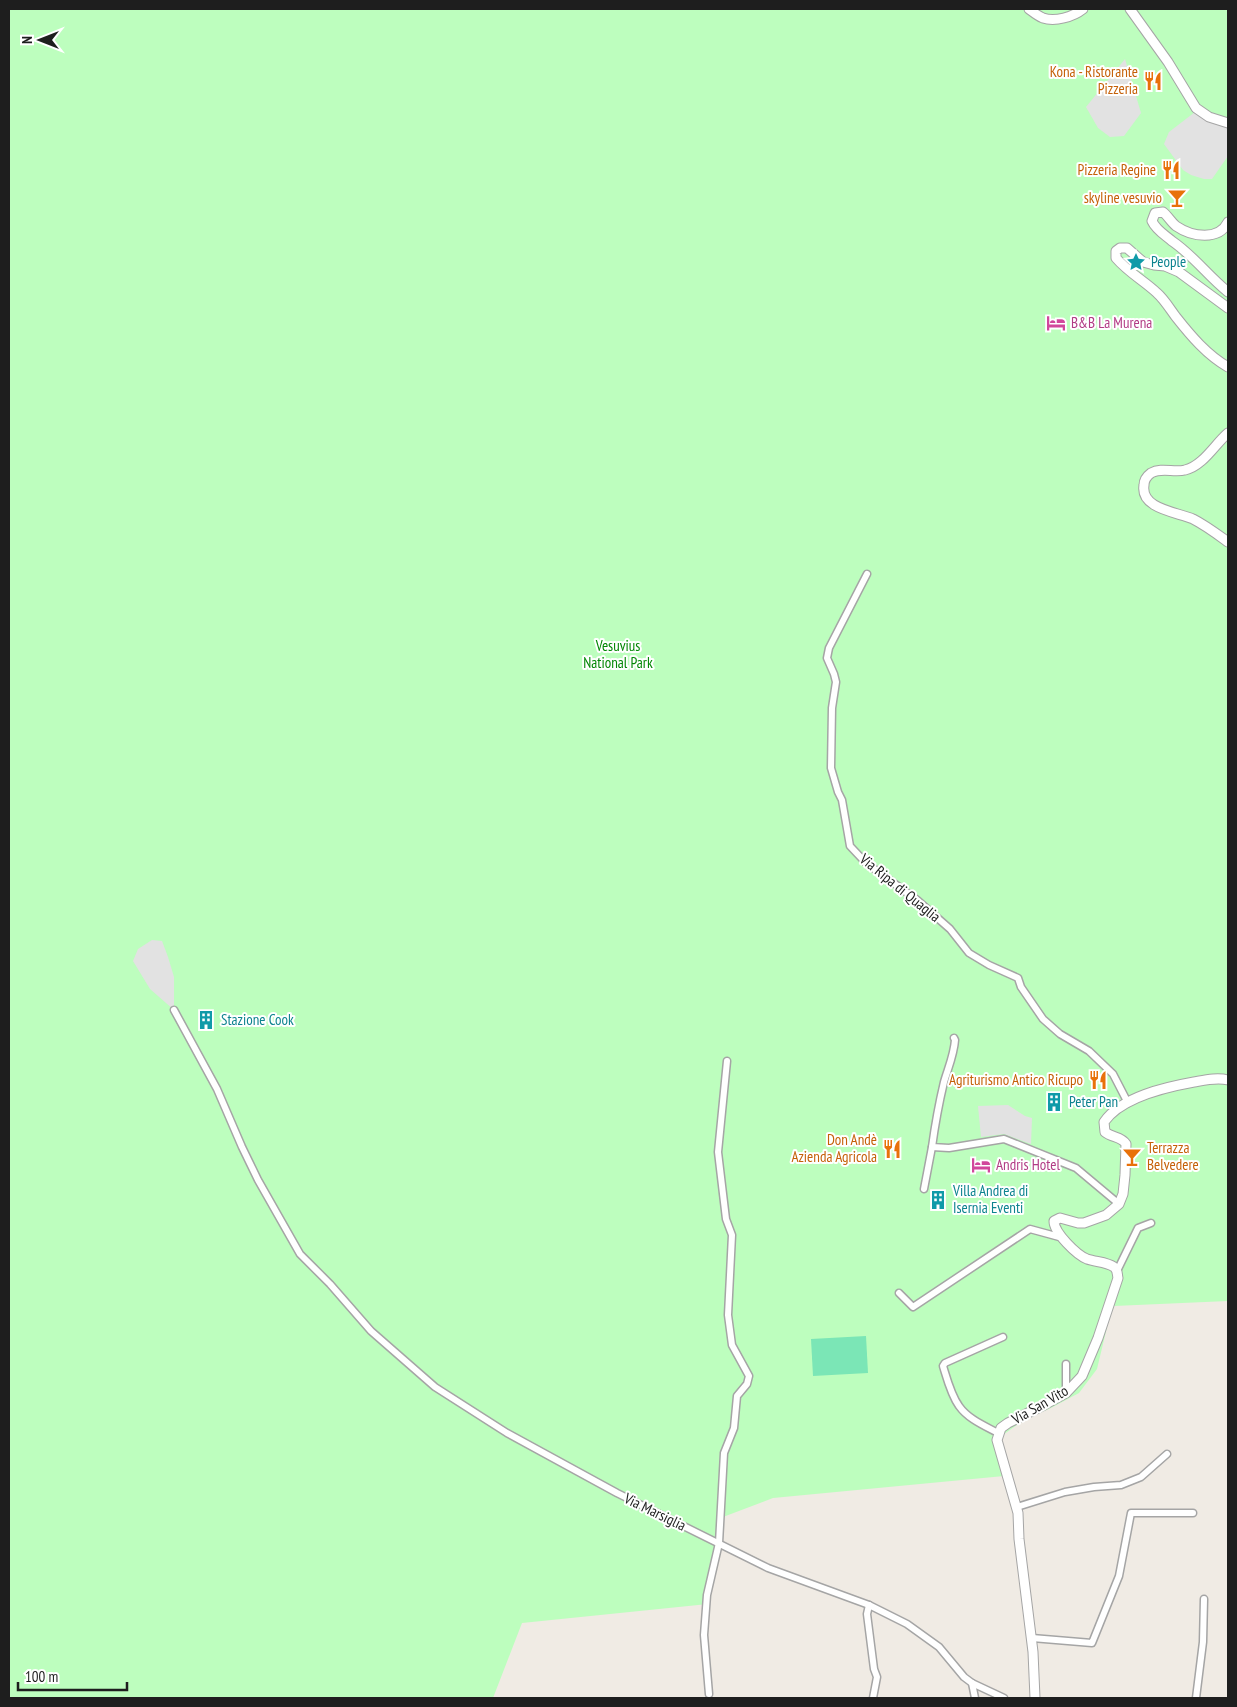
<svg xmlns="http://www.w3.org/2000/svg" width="1237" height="1707" font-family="'PT Sans Narrow',sans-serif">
<rect width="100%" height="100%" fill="#f0ebe4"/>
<path fill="#bdfebe" d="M9,9H1228V1301L1114,1306L1108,1323L1097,1369L1079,1393L1049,1409L1027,1418L1000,1437L1004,1476L773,1498L723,1517L720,1554L711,1584L708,1604L522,1623L493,1698H9Z"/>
<path fill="#7be6b6" d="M866,1336L868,1373L813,1376L811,1339Z"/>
<g fill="#e2e2e2">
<path d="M1125,59L1141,113L1124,136L1110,137L1098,128L1086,107Z"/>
<path d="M1195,112L1228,126V156L1212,179H1204L1191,175L1183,170L1164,144L1169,132Z"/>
<path d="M152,940L162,941L168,957L174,977V1010L150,989L133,961L138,949Z"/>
<path d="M1008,1105L1025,1116L1032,1118L1031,1144L1004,1134L981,1137L978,1106Z"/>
</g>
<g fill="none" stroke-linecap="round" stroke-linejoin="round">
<g stroke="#a5a5a5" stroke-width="9">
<g id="minor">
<path d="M867,574L829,648L827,658L834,674L836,682L832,708L831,768L838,792L842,800L850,846L866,863L917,900L950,929L969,953L989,965L1018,978L1021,987L1043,1019L1060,1034L1089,1051L1113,1074L1128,1103"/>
<path d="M174,1010L217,1089L242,1147L258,1180L300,1254L330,1284L371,1331L435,1387L507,1433L617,1493L768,1568L869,1605L907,1624L939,1647L964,1677L972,1683L1004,1698"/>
<path d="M954,1038L955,1040C954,1055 948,1068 944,1082C939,1103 935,1125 932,1147L949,1148L1004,1139L1076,1168L1119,1204"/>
<path d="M924,1189L932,1147"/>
<path d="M1117,1271L1138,1228L1151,1223"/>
<path d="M899,1293L913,1307L1030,1229L1063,1238"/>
<path d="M1066,1364V1393"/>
<path d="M998,1433C985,1426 968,1419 959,1406C951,1395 947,1379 943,1366L945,1363L1003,1337"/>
<path d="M1017,1507L1065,1492L1094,1487L1121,1485L1141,1477L1167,1454"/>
<path d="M869,1605L867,1614L874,1669L877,1677L873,1698"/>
<path d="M1032,1638L1092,1643L1119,1576L1131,1513H1193"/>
<path d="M972,1683L975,1698"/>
<path d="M709,1694L704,1635L707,1595L719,1543L724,1453L734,1428L737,1396L747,1384L749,1376L732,1345L728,1315L732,1235L726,1219L718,1152L727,1061"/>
<path d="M1196,1698L1203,1642L1204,1599"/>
</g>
</g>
<g stroke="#a5a5a5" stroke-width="11">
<g id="tertiary">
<path d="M1029,9C1033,12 1038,16 1043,18C1055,22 1073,17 1083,9"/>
<path d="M1130,9L1168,62L1196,108L1209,117L1228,123"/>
<path d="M1228,222C1219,241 1192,237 1176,226C1171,222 1168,216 1163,212L1155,213L1152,221C1156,230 1165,235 1172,241C1194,256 1207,275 1228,292"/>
<path d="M1228,308L1179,272L1165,266L1154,265L1143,262L1127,248H1120L1116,251V258C1129,273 1143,280 1157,293C1164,299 1170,309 1176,317C1191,336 1207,355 1228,367"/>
<path d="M1228,433C1215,444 1203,466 1185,470C1174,473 1162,467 1151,473C1147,476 1144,480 1144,485C1140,509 1177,512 1193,519C1205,525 1217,534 1228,542"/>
<path d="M1035,1698L1033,1652L1019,1539L1018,1513L997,1440L1001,1428L1008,1423L1044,1405L1066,1393L1082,1376L1098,1338L1118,1278C1117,1274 1118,1270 1114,1267C1107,1262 1096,1262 1087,1259C1077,1255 1054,1233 1054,1221L1060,1218L1078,1223H1084L1106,1215L1119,1204L1123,1194L1125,1175L1126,1144C1121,1136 1112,1138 1105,1132L1104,1122C1121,1097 1166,1087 1194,1082C1205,1080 1217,1077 1228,1080"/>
</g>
</g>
<use href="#minor" stroke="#fff" stroke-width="6"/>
<use href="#tertiary" stroke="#fff" stroke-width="9"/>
</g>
<defs>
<g id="restaurant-bare" transform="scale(1.5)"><path d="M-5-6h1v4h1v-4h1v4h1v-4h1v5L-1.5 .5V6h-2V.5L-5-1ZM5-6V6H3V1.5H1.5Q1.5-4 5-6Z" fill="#e8710a" stroke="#fff" stroke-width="2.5" paint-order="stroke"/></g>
<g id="bar-bare" transform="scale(1.5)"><path d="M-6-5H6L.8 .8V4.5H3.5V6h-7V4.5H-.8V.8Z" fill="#e8710a" stroke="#fff" stroke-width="2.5" paint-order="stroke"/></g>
<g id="sight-bare" transform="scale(1.5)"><path d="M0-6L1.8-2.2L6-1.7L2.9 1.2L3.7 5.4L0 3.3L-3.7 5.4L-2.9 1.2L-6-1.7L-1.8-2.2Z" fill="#0f9aa8" stroke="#fff" stroke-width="2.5" paint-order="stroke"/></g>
<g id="hotel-bare" transform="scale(1.5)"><path d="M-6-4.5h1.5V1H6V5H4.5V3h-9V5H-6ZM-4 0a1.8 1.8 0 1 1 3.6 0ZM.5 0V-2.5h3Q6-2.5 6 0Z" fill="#d1479c" stroke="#fff" stroke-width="2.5" paint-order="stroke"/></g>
<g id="building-bare" transform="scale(1.5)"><path d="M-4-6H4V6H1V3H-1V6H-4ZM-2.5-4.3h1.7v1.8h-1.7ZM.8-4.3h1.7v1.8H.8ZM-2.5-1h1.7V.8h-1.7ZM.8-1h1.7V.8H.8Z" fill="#0f9aa8" stroke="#fff" stroke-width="2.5" paint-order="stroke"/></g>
</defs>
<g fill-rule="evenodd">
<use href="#restaurant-bare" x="1153" y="81"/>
<use href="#restaurant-bare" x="1171" y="170"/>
<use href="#bar-bare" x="1177" y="198"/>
<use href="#sight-bare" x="1136" y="262"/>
<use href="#hotel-bare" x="1056" y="323"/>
<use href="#building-bare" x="206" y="1020"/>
<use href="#restaurant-bare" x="1098" y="1080"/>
<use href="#building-bare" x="1054" y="1102"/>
<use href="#restaurant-bare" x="892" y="1149"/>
<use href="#bar-bare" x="1132" y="1157"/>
<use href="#hotel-bare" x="981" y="1165"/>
<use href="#building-bare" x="938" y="1200"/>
</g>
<g text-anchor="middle" stroke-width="4" stroke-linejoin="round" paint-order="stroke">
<g font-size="15" fill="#c56008" stroke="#fff" text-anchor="end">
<text x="1138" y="77">Kona - Ristorante<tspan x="1138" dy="17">Pizzeria</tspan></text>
<text x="1156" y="175">Pizzeria Regine</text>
<text x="1162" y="203">skyline vesuvio</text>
<text x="1083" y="1085">Agriturismo Antico Ricupo</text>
<text x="877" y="1145">Don Andè<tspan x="877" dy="17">Azienda Agricola</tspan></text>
<text x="1147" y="1153" text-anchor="start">Terrazza<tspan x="1147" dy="17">Belvedere</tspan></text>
</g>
<g font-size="15" fill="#0d838f" stroke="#fff" text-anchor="start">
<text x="1151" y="267">People</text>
<text x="221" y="1025">Stazione Cook</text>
<text x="1069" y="1107">Peter Pan</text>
<text x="953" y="1196">Villa Andrea di<tspan x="953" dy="17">Isernia Eventi</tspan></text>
</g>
<g font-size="15" fill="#b23c85" stroke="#fff" text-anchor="start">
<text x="1071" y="328">B&amp;B La Murena</text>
<text x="996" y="1170">Andris Hotel</text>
</g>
<g font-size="15" fill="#028704" stroke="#fff">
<text x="618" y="651">Vesuvius<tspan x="618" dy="17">National Park</tspan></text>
</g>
<g font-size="15" fill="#1e1e1e" stroke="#fff">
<text transform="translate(900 888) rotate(39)" y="5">Via Ripa di Quaglia</text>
<text transform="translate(1040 1405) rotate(-30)" y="5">Via San Vito</text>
<text transform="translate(655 1512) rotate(26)" y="5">Via Marsiglia</text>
</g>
</g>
<rect width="1237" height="1707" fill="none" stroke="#1e1e1e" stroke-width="20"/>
<g transform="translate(40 40) rotate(270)" stroke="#ffffff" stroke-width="4" paint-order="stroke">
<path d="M0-4L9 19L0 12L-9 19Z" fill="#1e1e1e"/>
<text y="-8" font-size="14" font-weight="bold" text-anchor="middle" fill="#1e1e1e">N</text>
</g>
<path d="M18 1682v8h109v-8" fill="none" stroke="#1e1e1e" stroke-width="2.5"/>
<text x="25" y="1682" font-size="15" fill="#1e1e1e" stroke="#ffffff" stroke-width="4" paint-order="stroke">100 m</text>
</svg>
